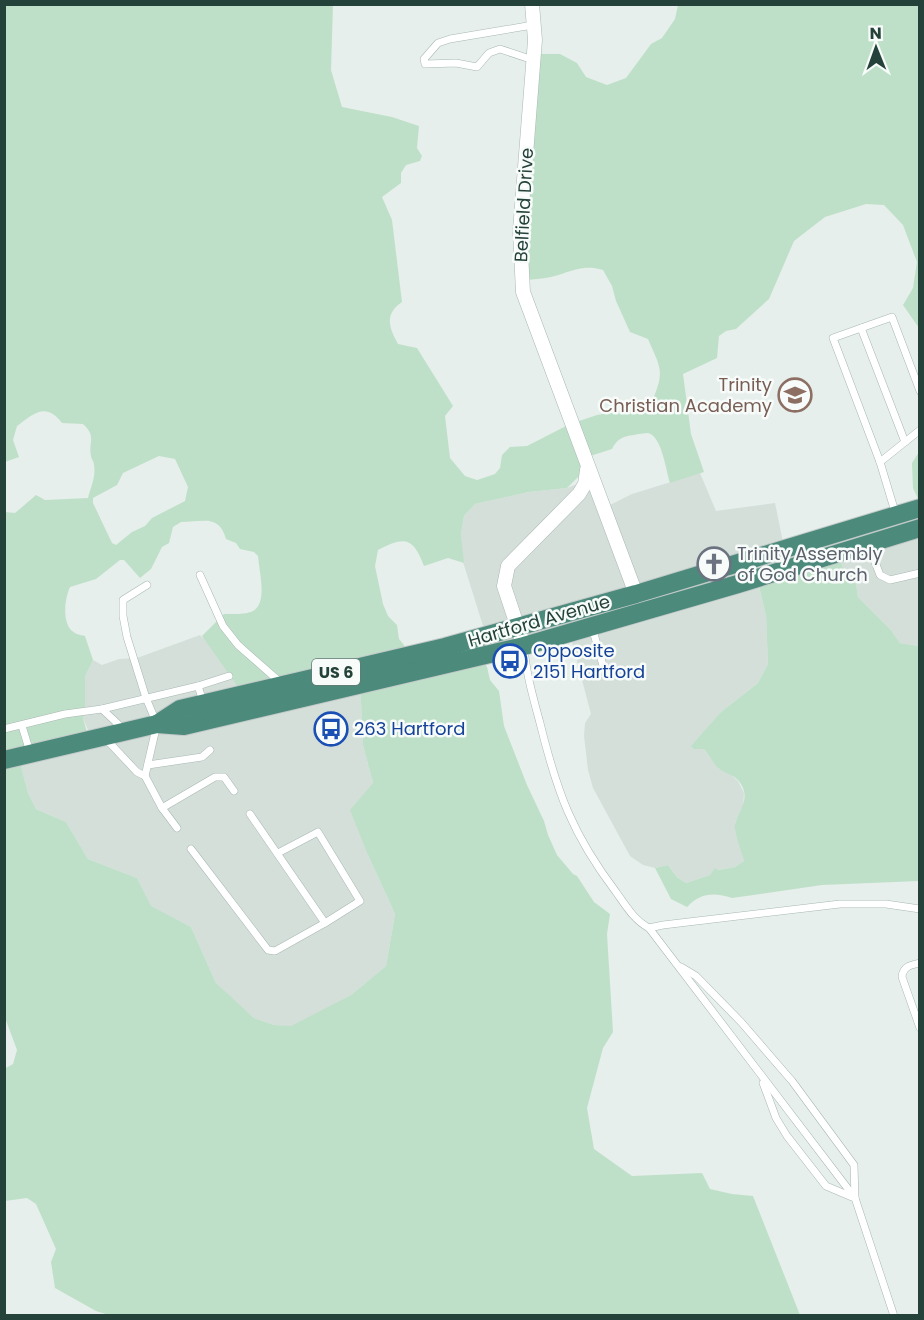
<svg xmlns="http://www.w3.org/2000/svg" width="924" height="1320" font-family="Poppins,sans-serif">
<rect width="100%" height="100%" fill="#e6efeb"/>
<g fill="#d4dfda">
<path d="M700,473L716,511L775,503L787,562L756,573L766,616L768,664L758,683L721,712L694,749H704L719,769L729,773L738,781L744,793L743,807L735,823V830L744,861L735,867L717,870L710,875L686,883L677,877L668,865L655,868L643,865L630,856L593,788L588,770L584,736L585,723L591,714L571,638L562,625L489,645L463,562L461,534L464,516L475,504L529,492L567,488L592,478L606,507L632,494Z"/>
<path d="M919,522V646L900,643L891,630L858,597L856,584L845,574L838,553Z"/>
<path d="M200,635L203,638L360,680L363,745L373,783L368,855L395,914L386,966L351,995L292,1027L274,1025L254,1018L232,999L216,983L191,927L151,907L137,878L88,859L66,822L36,809L28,793L20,762L88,730L83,718L85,711V677L93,660L102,665L119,659L137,658Z"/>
</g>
<g fill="#bfe0c8" fill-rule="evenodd">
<path d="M5,5H333L331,70L342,107L392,117L419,126L417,148L422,156L420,161L406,165L401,173V183L382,197L392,220L402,302C384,314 389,328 398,344L417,348L453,406L445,416L450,458L465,476L477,480L495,474L500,468L502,455L510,447L527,446L570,424L597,415L629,410L653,399C665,370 660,367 648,339L630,332L616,301L612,286L603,270C581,264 572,272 551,277C542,279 532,279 523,281L535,54H560L577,63L586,77L607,85L626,78L651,44L662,38L675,19L678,5H919V328L903,305L913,288L917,262L903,225L884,205L866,204L825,217L794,241L769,299L736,329L726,331L719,336L717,358L683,374L691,434L704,472L670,483C666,471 662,436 648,433C644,433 638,434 634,435C623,436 617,439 612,449L587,457L582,473L567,488L529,492L475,504L464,516L461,534L464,563L448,558L424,566C413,537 405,536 378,550L375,566L383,604L388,616L397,625L399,639L404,645L408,663L476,648L487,667L490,680L499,691L504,726L527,785L544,821L548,835L557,855L573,874L577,876L594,902L610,914L607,934L613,1032L603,1048L587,1108L594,1149L632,1176L702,1173L710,1189L732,1194L753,1196L800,1315L112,1316L96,1311L55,1288L51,1262L56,1249L36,1204L27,1198L5,1201L4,1069L13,1064L17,1050L4,1015L5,512L15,513L36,495L45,500L88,498C91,486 96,477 94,465C94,461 91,459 91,456C88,441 97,437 83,424L62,423C46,402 34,413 17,426L13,440L19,457L5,462ZM159,456L175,459L188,487L185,501L152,518L145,526L132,532L116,545L112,543L93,503V498L117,485L123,473ZM181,522C203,522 219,514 226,539L236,543L240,549L254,552L258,556C259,571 268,603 253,611C245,615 232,614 224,614L202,636L248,701L360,680L363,745L373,783L350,810L368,855L395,914L386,966L351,995L291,1026L274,1025L254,1018L216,983L191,927L151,906L137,878L88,859L66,822L36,809L28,793L20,762L90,743L83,718L85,711V677L93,660L85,636C80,635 75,634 71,630C62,620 65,598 70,587L96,579L120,560H124L140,578L151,569L162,547L169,543L173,527Z"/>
<path d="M919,452V501L913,488L912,463Z"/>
<path d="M837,550L845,574L856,584L858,597L891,630L900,643L919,646V881L822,885L732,898C714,892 700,893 687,907L671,899L655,868L668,865L677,877L686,883L710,875L715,868L718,870L735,867L744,861C742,853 733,830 735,824C740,808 752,797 738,780C732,774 724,773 718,768C713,763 709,755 704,749H694L691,746L721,712L758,683L768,664L766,616L756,573Z"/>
</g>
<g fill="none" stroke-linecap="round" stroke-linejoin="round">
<g stroke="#a8b8b2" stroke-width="8">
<g id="service">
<path d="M533,60L500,49L489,53L477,67L456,63L425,64L424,59L438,43L450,39L533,25"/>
<path d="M861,328L905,442"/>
<path d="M880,462L920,430"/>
<path d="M896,515L880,462L833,338L892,317L920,391"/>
<path d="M868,544L880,575L890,580L920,573"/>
<path d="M200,575L223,626L238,645L280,682"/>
<path d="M592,627L606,676"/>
<path d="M524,647C526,673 533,697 540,723C557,792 572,834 616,892C626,906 634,920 649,928"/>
<path d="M198,686L229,676"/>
<path d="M102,709L198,686L203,701"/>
<path d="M22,726L30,752"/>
<path d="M4,729L65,714L102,709L118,724L121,730"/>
<path d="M105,738L137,772L145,776L162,808L177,828"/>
<path d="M148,765L202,757L210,750"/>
<path d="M145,776L157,724L146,698L127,637L123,616V600L147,585"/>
<path d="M162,808L215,777H224L234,791"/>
<path d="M191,849L268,950L275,951L325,923L250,814"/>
<path d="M278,853L318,832L360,901L325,923"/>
<path d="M920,963C911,965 903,966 902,977L920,1028"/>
<path d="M681,967L696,976L741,1022L792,1081L854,1165L855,1198L894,1316"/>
<path d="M763,1083L776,1118L787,1136L826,1186L852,1197"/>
<path d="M855,1198L649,928L663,925L840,904H886L920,909"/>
</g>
</g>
<g stroke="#a8b8b2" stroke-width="15">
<g id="minor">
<path d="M532,4L535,40L520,231L523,292L636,594"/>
<path d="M524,646L504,586L508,566L579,494L585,484L587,470"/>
</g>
</g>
<g stroke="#c2cac8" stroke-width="20">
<g id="trunk">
<path d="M157,724L180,709L445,647L636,594L920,508"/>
<path d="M4,760L157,724L184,726L524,646L738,584L920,528"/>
</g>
</g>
<use href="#service" stroke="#fff" stroke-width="7"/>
<use href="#minor" stroke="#fff" stroke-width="14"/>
<use href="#trunk" stroke="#4c8a7c" stroke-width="18"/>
</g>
<defs>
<g id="school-ring" transform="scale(1.725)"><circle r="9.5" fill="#f7fbf9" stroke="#8d6e63" stroke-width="1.5"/><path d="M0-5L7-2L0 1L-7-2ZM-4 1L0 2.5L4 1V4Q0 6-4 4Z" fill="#8d6e63"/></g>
<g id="church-ring" transform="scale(1.725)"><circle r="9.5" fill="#f7fbf9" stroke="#6b7280" stroke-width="1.5"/><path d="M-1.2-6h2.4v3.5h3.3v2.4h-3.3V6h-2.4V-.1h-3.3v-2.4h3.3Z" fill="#6b7280"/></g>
<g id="bus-ring" transform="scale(1.725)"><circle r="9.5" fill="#f7fbf9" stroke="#1a4fb4" stroke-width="1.5"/><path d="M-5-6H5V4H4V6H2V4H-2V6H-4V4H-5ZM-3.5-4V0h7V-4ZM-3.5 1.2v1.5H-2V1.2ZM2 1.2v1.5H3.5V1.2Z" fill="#1a4fb4"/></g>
</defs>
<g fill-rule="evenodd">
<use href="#school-ring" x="795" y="395"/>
<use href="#church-ring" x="714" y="564"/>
<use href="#bus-ring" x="510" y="661"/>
<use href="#bus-ring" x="331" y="729"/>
</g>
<g text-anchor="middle" stroke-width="5" stroke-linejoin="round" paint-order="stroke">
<rect fill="#f7fbf9" stroke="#637a73" stroke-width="1.5" x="312" y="659" width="48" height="26" rx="4.5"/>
<g font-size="16" font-weight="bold" fill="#24423a">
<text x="336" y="678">US 6</text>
</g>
<g font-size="18" fill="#24423a" stroke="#f7fbf9">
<text transform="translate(524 205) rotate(-87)" y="6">Belfield Drive</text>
<text transform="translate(539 621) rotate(-16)" y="6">Hartford Avenue</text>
</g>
<g font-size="18" fill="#785e54" stroke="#f7fbf9" text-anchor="end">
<text x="772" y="391">Trinity<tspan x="772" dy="21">Christian Academy</tspan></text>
</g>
<g font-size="18" fill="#5b616d" stroke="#f7fbf9" text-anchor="start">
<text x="737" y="560">Trinity Assembly<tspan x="737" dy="21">of God Church</tspan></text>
</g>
<g font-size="18" fill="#164399" stroke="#f7fbf9" text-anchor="start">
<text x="533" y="657">Opposite<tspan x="533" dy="21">2151 Hartford</tspan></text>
<text x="354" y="735">263 Hartford</text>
</g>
</g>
<rect width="924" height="1320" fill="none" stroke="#24423a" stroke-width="12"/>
<g transform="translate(876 48) rotate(359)" stroke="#f7fbf9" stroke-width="4.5" paint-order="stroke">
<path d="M0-4.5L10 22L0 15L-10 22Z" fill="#24423a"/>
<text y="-9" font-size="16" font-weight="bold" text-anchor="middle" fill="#24423a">N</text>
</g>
</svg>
